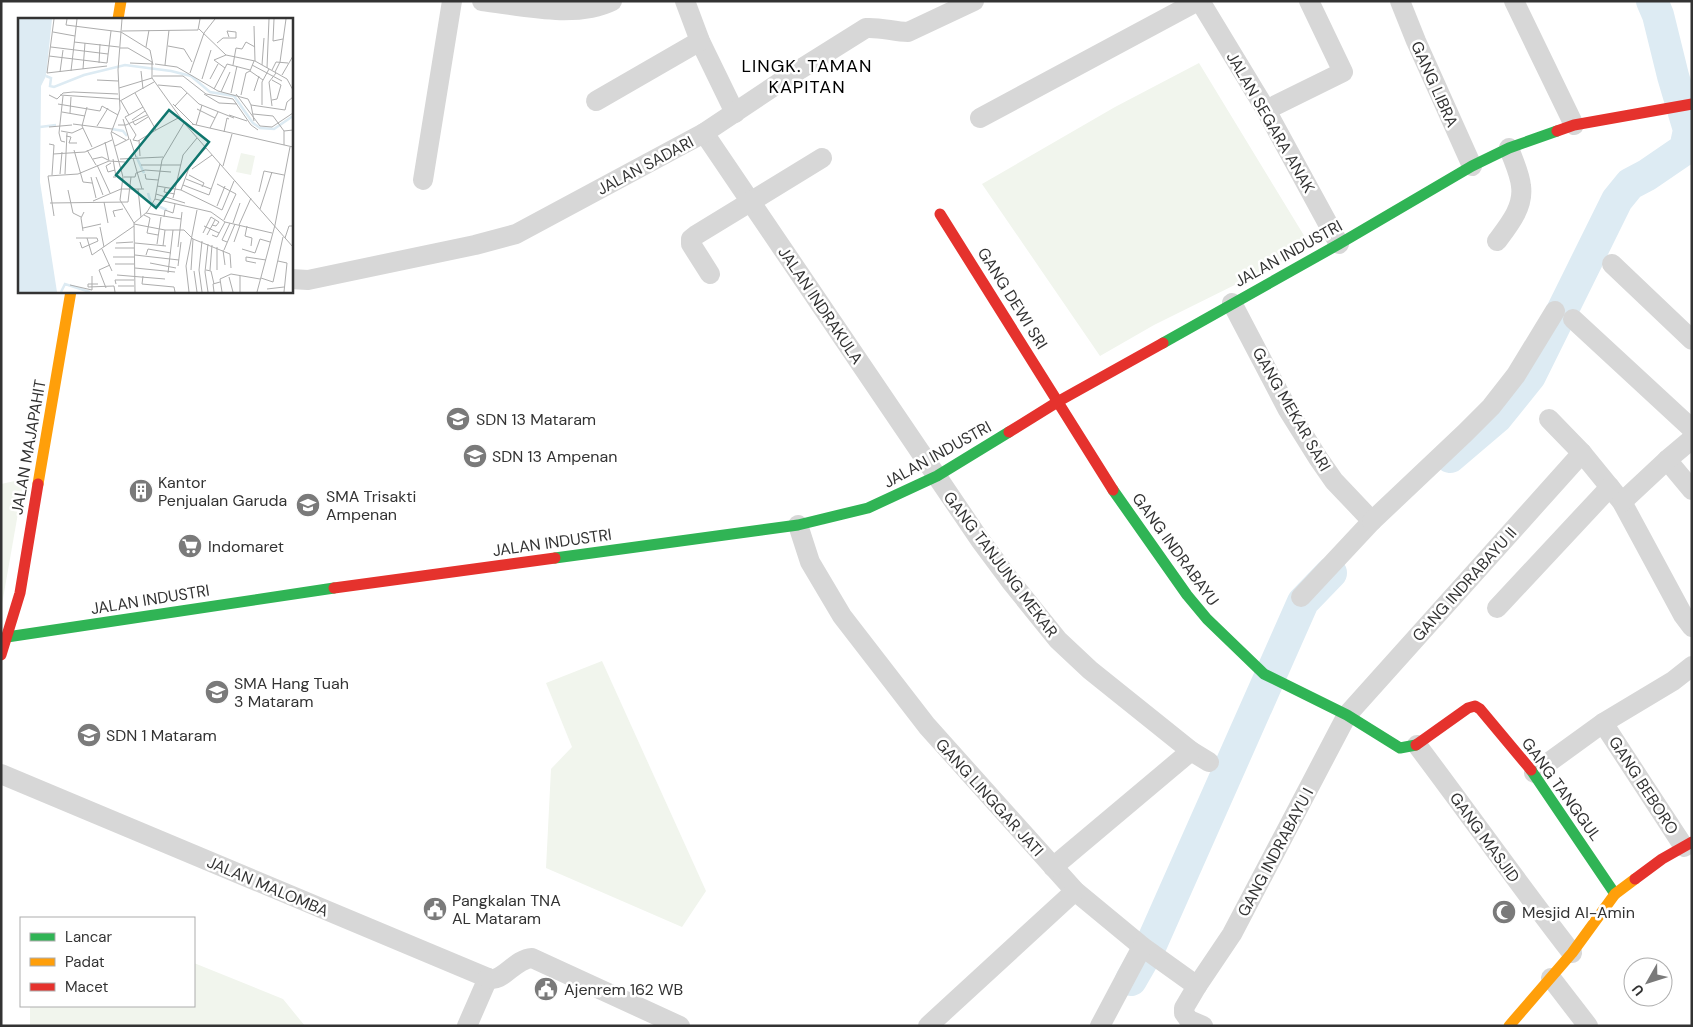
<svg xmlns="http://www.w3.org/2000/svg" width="1693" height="1027" font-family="'DM Sans',sans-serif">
<rect width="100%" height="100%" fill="#fff"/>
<g fill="#f1f5ed">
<path d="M1199,63L1311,247L1154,325L1100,356L982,184L1115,107Z"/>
<path d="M24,479L1,610V484Z"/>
<path d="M602,661L706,891L682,927L546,868L551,769L572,747L546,683Z"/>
<path d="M194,963L283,999L305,1026H30V1006H194Z"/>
</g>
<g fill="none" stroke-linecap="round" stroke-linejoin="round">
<g stroke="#ddebf3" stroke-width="32">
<path d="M1450,457L1497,417L1530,376L1617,200L1630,184L1647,175L1685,149L1689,130L1673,76L1658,15L1652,1"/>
<path d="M1131,980L1150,947L1303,602L1331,573"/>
</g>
<g stroke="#d7d7d7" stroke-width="20">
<path d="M482,1C522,6 576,19 612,1"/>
<path d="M685,1L700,41L735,113"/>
<path d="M1200,1L1266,110L1339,244"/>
<path d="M1400,1L1416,41L1472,166"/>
<path d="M1514,1L1574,125"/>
<path d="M596,101L700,41"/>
<path d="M1266,110L1343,72L1309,1"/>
<path d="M980,118L1198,1"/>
<path d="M704,133L980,540L1012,583L1058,640L1090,670L1191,751L1209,762"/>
<path d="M423,180L452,1"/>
<path d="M1497,241C1509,225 1524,207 1521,186C1520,174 1513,160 1509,148"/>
<path d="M1612,264L1692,340"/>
<path d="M710,274L691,244V239L696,235L822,158"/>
<path d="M291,279L308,280L475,245L516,234L704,133L791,75L866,28C881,27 894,32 908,32L974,1"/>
<path d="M1232,303L1288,410L1318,458L1334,481L1372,521L1301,597"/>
<path d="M1573,319L1692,429"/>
<path d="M1549,419L1582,453L1622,502L1683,615L1692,627"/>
<path d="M1667,460L1692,490"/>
<path d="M1622,502L1667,460L1692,439"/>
<path d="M1372,521L1465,433L1491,407L1516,375L1555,311"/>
<path d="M798,525L810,562L842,616L927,726L1075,891L1144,948L1197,986L1184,1008V1013L1189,1020L1203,1026"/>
<path d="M1497,608L1610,487"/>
<path d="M1603,723L1684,847"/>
<path d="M1417,745C1469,814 1519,885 1572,953"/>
<path d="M1534,773L1603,723L1673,681L1692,666"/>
<path d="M1,774L488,978L467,1026"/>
<path d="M1053,867L1191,751"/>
<path d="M488,978C502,984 514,959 532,958L680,1026"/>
<path d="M1551,978L1588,1026"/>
<path d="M1197,986L1232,934L1347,715L1582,453"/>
<path d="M928,1026L1075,891"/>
<path d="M1100,1026L1142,947"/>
</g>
<g stroke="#30b455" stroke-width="11">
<path d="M1163,343L1339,244L1472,166L1509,148L1557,131"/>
<path d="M1113,490L1187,595L1207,619L1264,674L1347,715L1400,748L1416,745"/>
<path d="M555,558L798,525L868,508L937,476L1009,432"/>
<path d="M7,637L334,588"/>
<path d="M1531,770L1615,894"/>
</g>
<g stroke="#ff9f0a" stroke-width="11">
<path d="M118,19L121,1"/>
<path d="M38,484L71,291"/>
<path d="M1509,1026L1572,953L1615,894L1635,879"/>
</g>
<g stroke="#e5322d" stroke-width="11">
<path d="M1557,131L1574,125L1692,104"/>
<path d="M940,214L1113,490"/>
<path d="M1009,432L1059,401L1163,343"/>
<path d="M334,588L555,558"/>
<path d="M1,655L20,593L38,484"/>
<path d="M1416,745L1468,708L1475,706L1480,709L1531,770"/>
<path d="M1635,879L1662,859L1692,842"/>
</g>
</g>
<defs>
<g id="school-disc" transform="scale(1.25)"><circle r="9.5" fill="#7a7a7a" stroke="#fff"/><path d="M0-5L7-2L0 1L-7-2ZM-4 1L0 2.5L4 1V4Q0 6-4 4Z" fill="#fff"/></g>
<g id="building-disc" transform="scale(1.25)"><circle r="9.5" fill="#7a7a7a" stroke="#fff"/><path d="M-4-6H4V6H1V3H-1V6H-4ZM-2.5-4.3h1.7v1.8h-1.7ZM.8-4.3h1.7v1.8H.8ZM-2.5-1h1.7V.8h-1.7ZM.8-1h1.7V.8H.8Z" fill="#fff"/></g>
<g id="supermarket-disc" transform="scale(1.25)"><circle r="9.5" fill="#7a7a7a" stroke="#fff"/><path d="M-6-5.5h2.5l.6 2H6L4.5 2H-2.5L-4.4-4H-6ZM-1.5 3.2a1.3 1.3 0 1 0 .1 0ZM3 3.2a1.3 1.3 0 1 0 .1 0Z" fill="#fff"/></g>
<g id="civic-disc" transform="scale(1.25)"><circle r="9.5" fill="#7a7a7a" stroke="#fff"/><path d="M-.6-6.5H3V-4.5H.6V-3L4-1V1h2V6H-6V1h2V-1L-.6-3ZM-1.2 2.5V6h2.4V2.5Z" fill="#fff"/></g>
<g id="mosque-disc" transform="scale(1.25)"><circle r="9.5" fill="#7a7a7a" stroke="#fff"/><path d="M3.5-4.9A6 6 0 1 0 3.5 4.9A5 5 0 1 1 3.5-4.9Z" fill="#fff"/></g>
</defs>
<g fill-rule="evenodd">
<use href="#school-disc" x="458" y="419"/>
<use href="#school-disc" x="475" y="456"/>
<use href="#building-disc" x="141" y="491"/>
<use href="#school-disc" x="308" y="505"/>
<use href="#supermarket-disc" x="190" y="546"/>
<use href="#school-disc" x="217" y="692"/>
<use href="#school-disc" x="89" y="735"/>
<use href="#civic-disc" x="435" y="909"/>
<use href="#mosque-disc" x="1504" y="912"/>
<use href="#civic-disc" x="546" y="989"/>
</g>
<g text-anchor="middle" stroke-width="5" stroke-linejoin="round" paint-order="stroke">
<g font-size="16" fill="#333" stroke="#fff">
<text transform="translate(1435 84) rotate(66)" y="6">GANG LIBRA</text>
<text transform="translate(1271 122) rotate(60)" y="6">JALAN SEGARA ANAK</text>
<text transform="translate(645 165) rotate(-28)" y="6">JALAN SADARI</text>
<text transform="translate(1288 253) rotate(-29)" y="6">JALAN INDUSTRI</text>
<text transform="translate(1013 298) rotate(58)" y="6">GANG DEWI SRI</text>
<text transform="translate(821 305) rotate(56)" y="6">JALAN INDRAKULA</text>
<text transform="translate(1292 409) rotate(60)" y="6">GANG MEKAR SARI</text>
<text transform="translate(28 447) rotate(-80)" y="6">JALAN MAJAPAHIT</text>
<text transform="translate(937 454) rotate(-29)" y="6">JALAN INDUSTRI</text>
<text transform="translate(552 542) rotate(-8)" y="6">JALAN INDUSTRI</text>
<text transform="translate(1176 549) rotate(54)" y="6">GANG INDRABAYU</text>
<text transform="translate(1001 564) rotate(53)" y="6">GANG TANJUNG MEKAR</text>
<text transform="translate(1464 584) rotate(-48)" y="6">GANG INDRABAYU II</text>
<text transform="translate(150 599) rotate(-9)" y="6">JALAN INDUSTRI</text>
<text transform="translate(1644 785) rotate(57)" y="6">GANG BEBORO</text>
<text transform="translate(1562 789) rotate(54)" y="6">GANG TANGGUL</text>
<text transform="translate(990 797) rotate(48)" y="6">GANG LINGGAR JATI</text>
<text transform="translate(1485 837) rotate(54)" y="6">GANG MASJID</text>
<text transform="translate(1275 852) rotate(-62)" y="6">GANG INDRABAYU I</text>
<text transform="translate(268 886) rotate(23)" y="6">JALAN MALOMBA</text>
</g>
<g font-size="16" fill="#333" stroke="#fff" text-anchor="start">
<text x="476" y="425">SDN 13 Mataram</text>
<text x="492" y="462">SDN 13 Ampenan</text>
<text x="158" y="488">Kantor<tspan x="158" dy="18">Penjualan Garuda</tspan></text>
<text x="326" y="502">SMA Trisakti<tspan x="326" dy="18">Ampenan</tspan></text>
<text x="208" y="552">Indomaret</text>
<text x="234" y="689">SMA Hang Tuah<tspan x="234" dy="18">3 Mataram</tspan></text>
<text x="106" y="741">SDN 1 Mataram</text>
<text x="452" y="906">Pangkalan TNA<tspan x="452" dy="18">AL Mataram</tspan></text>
<text x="1522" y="918">Mesjid Al-Amin</text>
<text x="564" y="995">Ajenrem 162 WB</text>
</g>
<g font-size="18" letter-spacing="1" fill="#000" stroke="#fff">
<text x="807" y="72">LINGK. TAMAN<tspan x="807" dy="21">KAPITAN</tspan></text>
</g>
</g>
<g transform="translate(18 18)">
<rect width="275" height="275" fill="#fff"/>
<path d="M223,135L237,138L233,157L218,154Z" fill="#f1f5ed"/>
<path d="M0,1H34L28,58L23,68L22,164L39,274H0Z" fill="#ddebf3"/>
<path fill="none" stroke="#ddebf3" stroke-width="2.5" d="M28,58L33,60L32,68L36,69L66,57L107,47L153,53L173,58L192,74L216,78L235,105L242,110L256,111L275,98M22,109L38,107M94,111L105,113L109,118M118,138L126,155M130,175L133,185L149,192M43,274L47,266L72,274"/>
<path fill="none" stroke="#adadad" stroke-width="1" d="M36,1L29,55L89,48M49,1L48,7L103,14M104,1L100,52L102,91L93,115L105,159L102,182L116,205L117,274M256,1L255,23L265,21M236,8L237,43M181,11L208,37L237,43L269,61L275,72M104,13L180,12L182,1M35,14L57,18M103,14L132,32L135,47M56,24L101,29M199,25L205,20H218V14L209,13L211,19M150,28L166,31L174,44M33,29L90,36M128,29L131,12M102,30H110L134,44V60L167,106L275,229M31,38L89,45L93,13M236,43L232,53L245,62M81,45L82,26M112,45L134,46M137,46L159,49L200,73L230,81M147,47L151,12M215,47L218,30L224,31L228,24L237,29M234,47L264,63M244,47L246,20M207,50L209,46L232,52M207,50L196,42L208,37M249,50L251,1M65,51L67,25M254,52L258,44L270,45M53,53L59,1M123,53L125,71M42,54L45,32M257,54L262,44L268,1M172,55L186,15L197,1M264,57L275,38M135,58H165L188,76L215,81L233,107L240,112M184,61L193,32M192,61L200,46M79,62L100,63M140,67L163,69L181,86L216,100M101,70L134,60M196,71L207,50M236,73L241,58M203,74L212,54M117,75L138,112L162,99M213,75L219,48M186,76L201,85L219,86M218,76L242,108L254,109L275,95M31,77L39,81L45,75L55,74L100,76M42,77L101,81M223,77L228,55L232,53M45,78L41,115L43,123L47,124M230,81L233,87L267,92L269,84L275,79M254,82L259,81L263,67L254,62M102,83L136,64M103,83L111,97M40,86L82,93L84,88L100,97M155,86L176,107M233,87L236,103M244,87V64L251,51M157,88L169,75M254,88L251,64L258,55M69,89L64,108L74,129M179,91L197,100M44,94L67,98M52,95L53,79M235,96L255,98L266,113M111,97L107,99L118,117L115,122L120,123L138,112M111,97L125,89M211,97L229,103M114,102L127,93M115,104L117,107L130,99M55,106L94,111M174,106L275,129M100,107H108L129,97M178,107L184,87M79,108L90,90M31,109L54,107M192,110L200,94M43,113L54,115L65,110M94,114L108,122M206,114L209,100L211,101M48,118L53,119L51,125H59M112,121L118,139M121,122L122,138M87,124L91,143M31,126L36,127L34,157M266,127V113L275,112M97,128L111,121L105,101M56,132L65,164L74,165M69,132L78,147M35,136L67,134L94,122M115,140L124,171M75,141L84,139L90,142M95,141L98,159H95M102,141L145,139M93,145L88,148L90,154L97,152M79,147L92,175M123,147H163M205,148L214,116M174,151L194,137M42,156L44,134M47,156L49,115M127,156L128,161L140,162M171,157L186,165L184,169M73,159L78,180M78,159L85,177M106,159H117L118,155L127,152L153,154M168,161L193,171M199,166L218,176L206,202M165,167L191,177L202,146M139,168L163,172L204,192L216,163M147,170L146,174L157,176M120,171L123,199M50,172L55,195L63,199M163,172L172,147L188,130M241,174L246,153L266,157M138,176L167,185M155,180L165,137L179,120M137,181L193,194L207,204L254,215M75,183L103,171H126M86,184L90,205M32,185L110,184L113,159M199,188L207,168M242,191L254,154M128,195L163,201M126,197L132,200L129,215L140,217M36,198L30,158L60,156L91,143L107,144M97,199L95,193L105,191M146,199L147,192L155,195L157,186M116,205L129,194L137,181L144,142L166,105M215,205L222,185M116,206L147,212H166L175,221L212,236L213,250M221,207L233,180M186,208L201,215M229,208L227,218L234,220L233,228M82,209L86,229M65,210L83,206M65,213L63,200L66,194M185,215L193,199L201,204L198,208L194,207M189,217L197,202M194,217L199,219L207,204M58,220H79L80,223L64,230L62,224M69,220L74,237L116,208M267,220L271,208H275M184,223L181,252L184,274M209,224L204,222L212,205M216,224L222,207M98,225L115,224M117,225L148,228M139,226L143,199M145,228L147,212M160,229L164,194M199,229V252M97,230H116M84,231L94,253M224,231L237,235L242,221L252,224M205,232L207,247M206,232L217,206M117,237L161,242M128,237L130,231L153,235M95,239H116M260,243L269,245L266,274M132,245L158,250M238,245L228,243V239L248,242M97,246H116M160,248L163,224M117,250L157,254M173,252L175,221M188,252L193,253L196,266M192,252L194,227M176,253L179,274M150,255L155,212M99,257L147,261M125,258L124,266L156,269L157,274M222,258V274M211,259L215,274M243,260L255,264L265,219M80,266H70V269L96,268L97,274M98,266L97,262H116M52,267L74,272V258M100,268H116M88,270L81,252L92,247M249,271L266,269M171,274L168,248L179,192M190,274L187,254L190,226M196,274L195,266L202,264M204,274L202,261L213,256L242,261M239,274L257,207L272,129"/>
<path fill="#0f766e" fill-opacity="0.15" stroke="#0f766e" stroke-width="2.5" d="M151,92L191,124L138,190L98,157Z"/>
<rect width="275" height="275" fill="none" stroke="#333" stroke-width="2.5"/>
</g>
<rect width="1693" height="1027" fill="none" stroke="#333333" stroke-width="5"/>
<rect x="20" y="917" width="175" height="90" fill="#ffffff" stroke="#adadad"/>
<rect x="30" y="933" width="25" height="8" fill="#30b455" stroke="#adadad"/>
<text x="65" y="942" font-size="15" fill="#333333">Lancar</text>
<rect x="30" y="958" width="25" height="8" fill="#ff9f0a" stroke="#adadad"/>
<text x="65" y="967" font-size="15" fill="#333333">Padat</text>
<rect x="30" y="983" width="25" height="8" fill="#e5322d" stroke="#adadad"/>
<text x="65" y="992" font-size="15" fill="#333333">Macet</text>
<g transform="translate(1648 982) rotate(231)"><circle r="24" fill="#ffffff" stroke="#adadad"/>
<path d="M0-4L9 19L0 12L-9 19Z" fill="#7a7a7a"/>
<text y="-8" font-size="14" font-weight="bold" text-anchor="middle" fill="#333333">U</text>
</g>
</svg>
